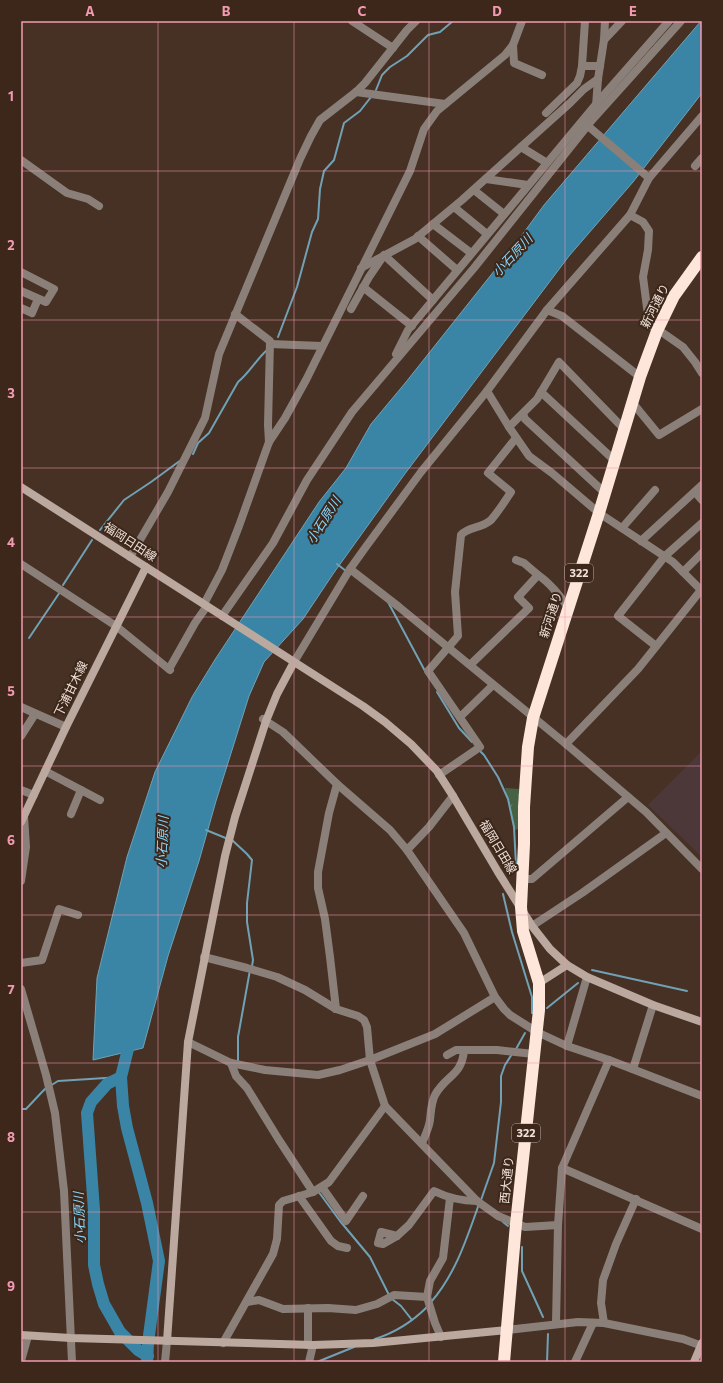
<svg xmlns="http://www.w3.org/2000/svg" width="723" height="1383" font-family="Commissioner,'Noto Sans JP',sans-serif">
<defs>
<pattern id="grass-tufts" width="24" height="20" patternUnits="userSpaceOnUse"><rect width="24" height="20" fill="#476144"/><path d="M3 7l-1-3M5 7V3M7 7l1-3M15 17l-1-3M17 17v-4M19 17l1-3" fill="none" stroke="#62775e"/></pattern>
</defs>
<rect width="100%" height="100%" fill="#463124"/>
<path fill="#4d3839" d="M702,751V857L648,805Z"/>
<path fill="url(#grass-tufts)" d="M505,788L519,789L518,829L515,830Z"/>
<path fill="#3a85a5" stroke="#70a1b5" d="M701,21H702V93L633,182L569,256L404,475L333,574L303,619L264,662L249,696L216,801L199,861L168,956L143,1048L93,1060L97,978L127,857L155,772L192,697L216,658L319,502L346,468L371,424L406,382L514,246L544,205Z"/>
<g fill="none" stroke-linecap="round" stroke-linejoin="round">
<g stroke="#70a1b5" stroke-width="2">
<path d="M376,90L382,75L390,67L407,56L428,35L440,32L453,21"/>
<path d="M278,337L297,287L312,232L318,219L320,189L324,171L334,160L344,123L360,111L371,97"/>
<path d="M193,454L198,443L209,433L238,382C249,373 256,360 267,350"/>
<path d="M100,530L124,500L151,482L181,460"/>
<path d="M337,564L346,571"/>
<path d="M63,585L92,540"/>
<path d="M388,602L425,671"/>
<path d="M29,638L60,592"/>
<path d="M437,692L459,728L472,742"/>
<path d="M479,750L484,755L498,777L508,799L514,827L516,865"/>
<path d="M206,830L228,839"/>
<path d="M232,840L247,854L252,860L247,903V922L253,960L252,966"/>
<path d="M503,894L512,932L532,997V1013"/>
<path d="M592,970L687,991"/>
<path d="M547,1008L578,983"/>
<path d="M516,1049L525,1033"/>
<path d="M238,1063V1037L250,970"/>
<path d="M50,1086L58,1081L121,1077"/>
<path d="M21,1109H26L42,1092L46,1088"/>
<path d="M318,1191L340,1221L370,1257L389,1295"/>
<path d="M481,1200L494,1163L501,1102V1076L505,1065L512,1054"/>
<path d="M503,1222L508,1226"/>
<path d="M522,1247V1271L543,1317"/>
<path d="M392,1299L401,1306L412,1320"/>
<path d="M431,1302C455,1275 467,1238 479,1204"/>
<path d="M375,1339C394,1333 413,1321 427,1307"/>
<path d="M317,1362L354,1347"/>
<path d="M547,1362L548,1334"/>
</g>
<g stroke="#3a85a5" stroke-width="12">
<path d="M131,1037L121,1077L123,1106L127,1128L147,1203L159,1261L148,1343L147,1362"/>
<path d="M121,1077L107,1084L91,1102L87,1113L94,1210V1265L98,1284L104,1304L120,1332L138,1350L148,1356"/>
</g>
<g stroke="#8b8079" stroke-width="8">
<path d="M352,21L393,48"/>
<path d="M585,21L582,66H600"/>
<path d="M604,40L622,21"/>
<path d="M513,45L514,63L542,75"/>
<path d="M356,92L445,104"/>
<path d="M596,106L598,79L604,40L605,21"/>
<path d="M546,113L577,83L580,76L582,66"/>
<path d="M702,116L649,178L630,215L643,222L649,231L648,250L643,277L649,323L657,331L663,333L683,347L695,362L702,373"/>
<path d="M588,126L649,178"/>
<path d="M521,147L547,163"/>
<path d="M21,160L67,193L88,199L99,206"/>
<path d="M695,166L702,158"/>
<path d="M486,179L528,185"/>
<path d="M474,190L504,214"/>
<path d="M454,207L487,234"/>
<path d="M433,224L471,253"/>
<path d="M418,236L457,270"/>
<path d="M361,268L415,239L462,200L570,103L584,89L598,79"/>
<path d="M21,272L54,289L46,302L21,291"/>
<path d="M363,287L412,326"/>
<path d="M21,308L32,313L38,299"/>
<path d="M351,309L369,277L384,255L433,300"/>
<path d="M547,310L630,215"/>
<path d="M235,314L270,341L268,425L269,442"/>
<path d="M270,344L322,346"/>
<path d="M396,354L408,330L597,103L669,21"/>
<path d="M487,391L509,427"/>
<path d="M541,392L614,460"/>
<path d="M632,402L659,435L702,409"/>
<path d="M523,414L525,419L605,493"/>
<path d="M624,429L559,362L537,399L509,427L529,456L552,473L599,513L673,562L702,591"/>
<path d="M695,492L702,500"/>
<path d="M622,528L655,490"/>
<path d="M641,541L702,485"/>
<path d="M130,557L168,492L205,418L219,354L300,159L311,136L320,120L356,92L365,83L407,30L416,21"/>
<path d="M516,560L524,563L538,575"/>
<path d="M21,564L116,626L170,670"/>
<path d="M350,569L399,607L566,744L646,812L702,869"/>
<path d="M683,572L702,553"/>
<path d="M204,604L222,570L239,526L269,442L285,418L306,380L410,171L424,129L437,111L505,55L513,45L522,21"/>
<path d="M222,616L273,543L307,480L352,412L474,268L592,120L681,21"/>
<path d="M656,646L618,616L665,556L702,523"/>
<path d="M294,662L350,569L365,548L421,472L487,391L547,310L562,316L640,377"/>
<path d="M470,665L529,608L518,597L538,575C550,583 559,595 568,607"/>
<path d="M169,669L195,623L207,606"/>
<path d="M21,707L66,727"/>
<path d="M460,717L493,685"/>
<path d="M263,719L283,732L337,784L390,830L407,850L464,933L495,997L504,1009L510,1015L537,1032L567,1046L609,1060L702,1096"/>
<path d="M21,736L35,714"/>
<path d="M566,744L638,669L701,590"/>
<path d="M45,771L100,800"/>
<path d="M439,775L480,747L428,671L458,636L455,592L461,535C469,526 481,529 491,520C498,512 505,501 511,492L488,473L516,438"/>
<path d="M21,790L34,795"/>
<path d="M71,814L81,790"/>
<path d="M407,850L429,827L453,796"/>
<path d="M522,879H532L628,797"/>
<path d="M21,881L26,847L24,816"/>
<path d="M532,926L582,893L666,833"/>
<path d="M204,957L247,968L277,977L305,990L336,1009L358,1016L364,1020L367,1027L370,1060L385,1106L477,1201L498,1216L525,1227L558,1225"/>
<path d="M21,963L42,960L59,909L78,915"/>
<path d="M21,989L46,1075L55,1113L64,1191L72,1362"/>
<path d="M336,1009L330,957L325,919L318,888V872L329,813L337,784"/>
<path d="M188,1042L231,1063L265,1070L318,1075L340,1070L370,1060L435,1034L495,997"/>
<path d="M567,1046L587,977"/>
<path d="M447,1055L456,1050H497L534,1054"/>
<path d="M231,1063L236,1076L247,1088L279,1140L313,1192"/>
<path d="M633,1069L653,1005"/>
<path d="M422,1143C425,1136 429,1128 430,1120C431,1111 431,1103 435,1095C446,1075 462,1076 464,1050"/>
<path d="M562,1168L702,1229"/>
<path d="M322,1187L346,1221L363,1196"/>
<path d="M299,1196L331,1241L338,1246L347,1248"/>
<path d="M397,1236L381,1232L378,1243L383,1244L397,1236L409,1225L434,1191C448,1198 461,1201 477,1201"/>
<path d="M427,1297L430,1281L443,1258L450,1198"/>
<path d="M247,1302L259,1300L283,1309L328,1308L356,1310L377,1304L394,1295L427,1297L435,1323L441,1337"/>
<path d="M604,1323L601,1303L603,1280L616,1244L636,1199"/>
<path d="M556,1324L558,1225L562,1168L609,1060"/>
<path d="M507,1330L578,1322L604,1323L683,1339L702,1346"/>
<path d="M223,1343L273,1254L277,1239L279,1205L283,1201L313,1192L329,1182L385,1106"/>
<path d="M308,1345V1308"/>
<path d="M21,1361L28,1336"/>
<path d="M165,1362L167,1341"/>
<path d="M309,1362L313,1345"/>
<path d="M575,1362L593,1323"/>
</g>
<g stroke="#bba99f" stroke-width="8">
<path d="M21,487L363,706L385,722L411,744L437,771L453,796L498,872L532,926L550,949L567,965L587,977L653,1005L702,1022"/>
<path d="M21,822L66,727L146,567"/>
<path d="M539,983L567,965"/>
<path d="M21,1335L71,1338L313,1345L373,1343L507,1330"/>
<path d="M167,1341L188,1042L225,856L235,817L266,721L277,694L294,662"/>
<path d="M694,1362L702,1343"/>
</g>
<path stroke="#fee7da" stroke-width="12" d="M504,1362L516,1224L539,1010V983L523,931L521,907L524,844V807L528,747L533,718L599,513L640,377L657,331L674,296L702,257"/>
</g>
<path fill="none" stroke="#f19ab1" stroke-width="1" stroke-opacity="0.55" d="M158,21V1362M294,21V1362M429,21V1362M565,21V1362M21,171H702M21,320H702M21,468H702M21,617H702M21,766H702M21,915H702M21,1063H702M21,1212H702"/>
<g text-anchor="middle" stroke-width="4" stroke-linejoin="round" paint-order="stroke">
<g fill="#3c271a" stroke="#b9a9a0" stroke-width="1">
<rect x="565" y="564" width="28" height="18" rx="3"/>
<rect x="512" y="1124" width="28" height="18" rx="3"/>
</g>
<g font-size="11" font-weight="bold" fill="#efe1d9">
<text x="579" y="577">322</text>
<text x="526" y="1137">322</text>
</g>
<g font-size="12" fill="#efe1d9" stroke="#3c271a">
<text transform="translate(655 306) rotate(-63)" y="4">新河通り</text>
<text transform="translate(130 542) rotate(33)" y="4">福岡日田線</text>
<text transform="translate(551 615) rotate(-72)" y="4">新河通り</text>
<text transform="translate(71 689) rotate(-64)" y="4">下浦甘木線</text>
<text transform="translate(498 847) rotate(59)" y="4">福岡日田線</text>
<text transform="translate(507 1180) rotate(-84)" y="4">西大通り</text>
</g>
<g font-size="13" font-style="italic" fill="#86d6fc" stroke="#3c271a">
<text transform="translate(512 255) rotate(-47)" y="5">小石原川</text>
<text transform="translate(323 520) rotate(-58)" y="5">小石原川</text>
<text transform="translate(162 842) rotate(-88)" y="5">小石原川</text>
<text transform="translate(79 1218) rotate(-92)" y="5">小石原川</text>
</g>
</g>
<rect width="723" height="1383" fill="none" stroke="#3c271a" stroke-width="44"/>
<rect x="22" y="22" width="679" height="1339" fill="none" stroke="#f19ab1" stroke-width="1.5"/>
<g font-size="13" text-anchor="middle" font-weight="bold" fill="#f19ab1">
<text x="90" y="16">A</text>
<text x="226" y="16">B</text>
<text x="362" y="16">C</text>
<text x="497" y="16">D</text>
<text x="633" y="16">E</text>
<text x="11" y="101">1</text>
<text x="11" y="250">2</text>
<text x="11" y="398">3</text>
<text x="11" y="547">4</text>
<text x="11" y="696">5</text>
<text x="11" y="845">6</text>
<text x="11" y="994">7</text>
<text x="11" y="1142">8</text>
<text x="11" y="1291">9</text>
</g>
</svg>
